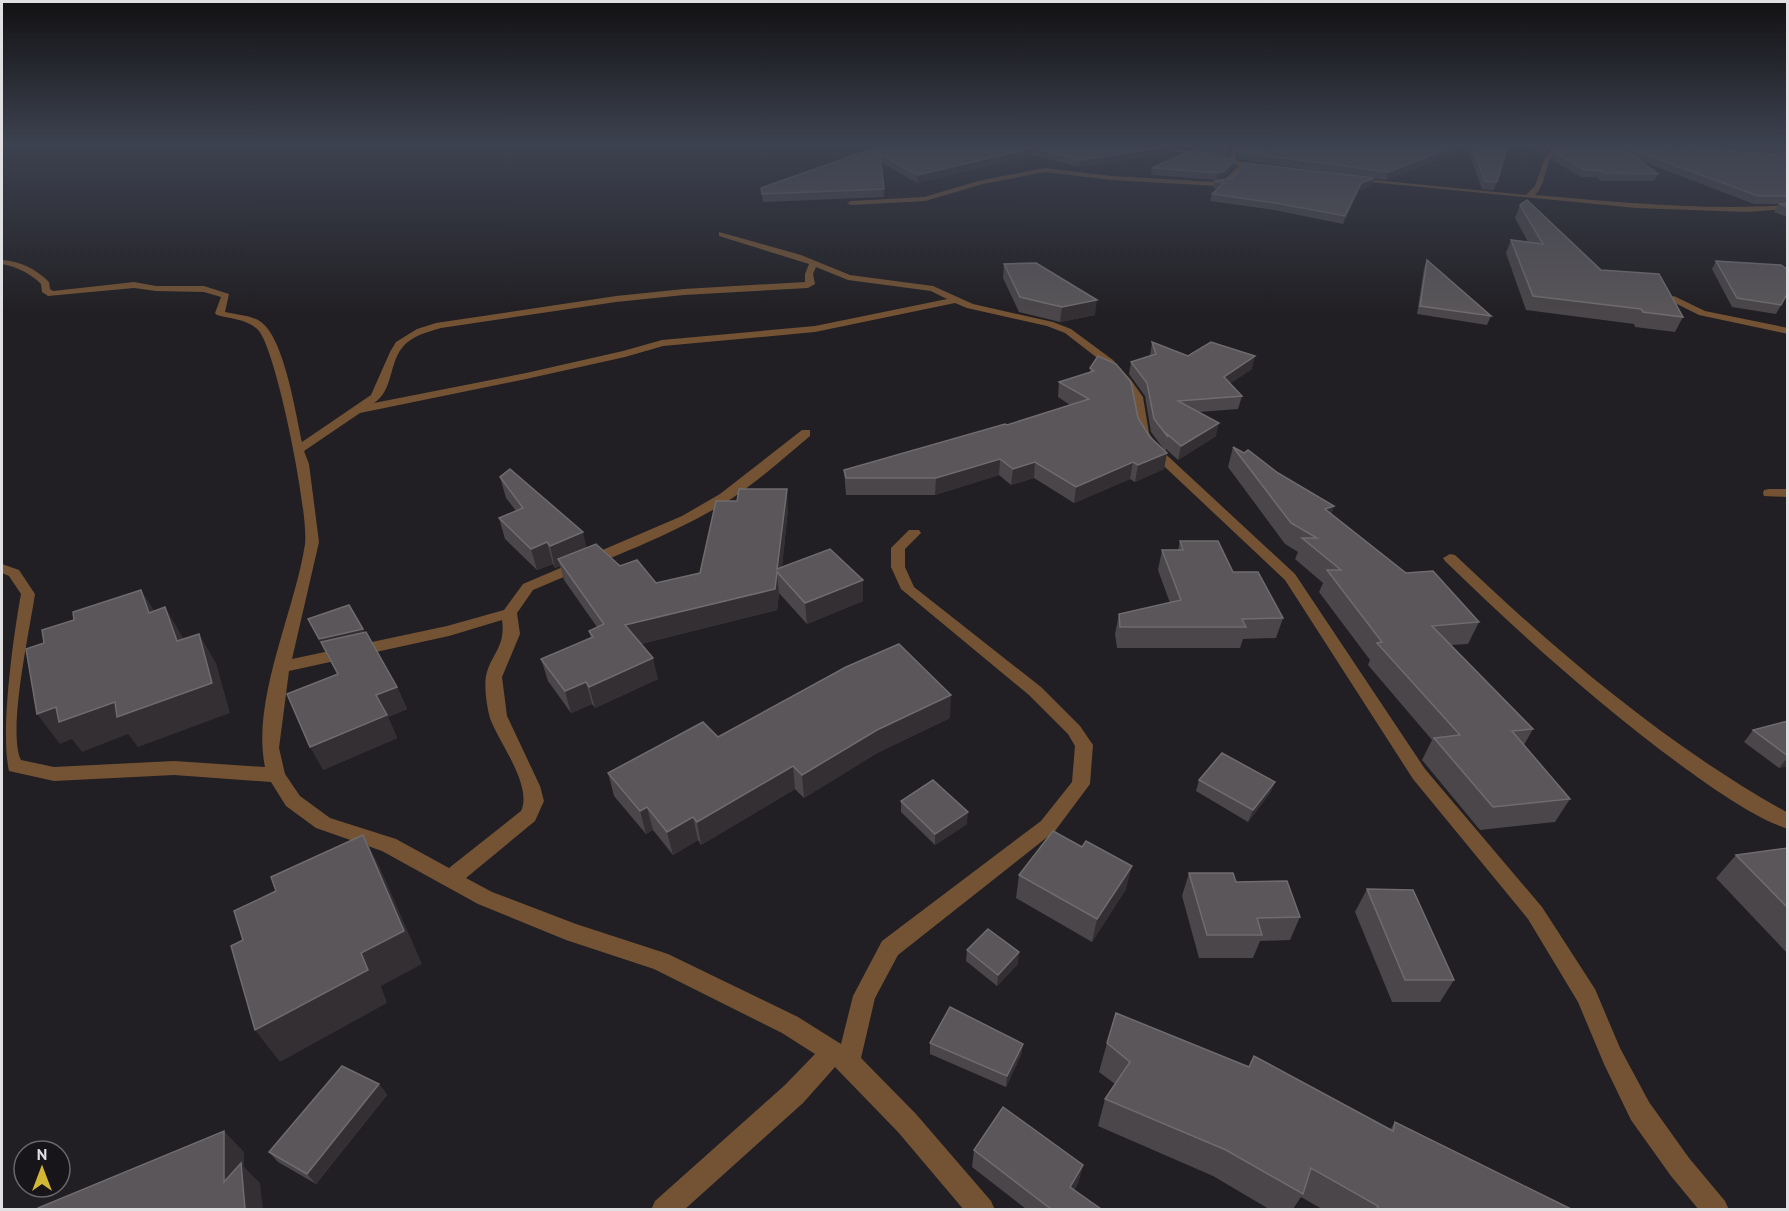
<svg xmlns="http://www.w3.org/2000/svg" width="1789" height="1211" font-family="'PT Sans',sans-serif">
<rect width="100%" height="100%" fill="#211f23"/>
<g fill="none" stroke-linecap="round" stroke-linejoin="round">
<g fill="#745334" fill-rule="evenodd">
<path d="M1145,144H1158L1228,158L1232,150L1231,144H1237L1238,150L1235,160L1268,168L1265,170L1246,166L1229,184L1217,186L1112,180L1045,172L983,184L925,201L851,205L847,203L851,201L924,197L982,180L1045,168L1112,176L1217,182L1224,180L1239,165H1232Z"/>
<path d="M1553,144H1559C1557,151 1552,156 1549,162C1544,174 1544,186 1535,195C1619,202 1703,211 1788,205V209L1747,212L1636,208L1350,180L1354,178L1526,195L1535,186L1544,160Z"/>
<path d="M719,232L801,255L850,275L933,286L973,304L1053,322L1071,329L1113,360L1131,380L1143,397L1149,433L1158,447L1295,574L1425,769L1542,907L1595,989L1620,1048L1649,1102L1689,1158L1725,1201L1729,1210H1699L1671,1176L1631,1120L1604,1064L1578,1002L1528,919L1413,779L1285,580L1149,452L1137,433L1131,397L1105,364L1065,333L1047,326L967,308L955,303L815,332L663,346L625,357L526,379L360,413L304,451L309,464L319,542L292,659L447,626L504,610L523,584L682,516L720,494L802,430H810V436C784,458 757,482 728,501C668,538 598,562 533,590L517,613L520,634L502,677L507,716L540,786L544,801L535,821L466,878L492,892L576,924L668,954L798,1017L841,1044L853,996L882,941L1041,821L1072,782L1075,746L1068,734L1029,695L901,589L891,567V548L909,530H919L921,533L905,549V567L914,587L1041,687L1080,726L1093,745L1090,784L1055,831L898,955L875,998L861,1058L916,1114L991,1201L995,1210H964L898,1132L835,1067L803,1103L684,1210H651L655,1201L785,1085L815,1054L782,1033L654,969L566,940L478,904L382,851L316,828L286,806L271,782L174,775L54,781L9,771C0,733 13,638 21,594L9,576L2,573V564L19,570L35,594C30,629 7,732 21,760L54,767L174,761L265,767C251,700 295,611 305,544C309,514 277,353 259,331C249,319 230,319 217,315L215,313L221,297L204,292L156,291L134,288L48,296L42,292L41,284C30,273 17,267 2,264V260C20,261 36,269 49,282L50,289L53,291L134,282L156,286H204L229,294L225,312C237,315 251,315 261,322C284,338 296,414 302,442L371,395L390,352L396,342L417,329L436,323L616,296L684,289L805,282V274L809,264L719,236ZM816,267L848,280L931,291L947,299L815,326L662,340L623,351L526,373L374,403C393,391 389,364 402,348C411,336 427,332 441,328L616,302L684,295L808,288L815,284L813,274ZM502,620C506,647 491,654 486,676C484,687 487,708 490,718C499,743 533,786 521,811L449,868L396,839L330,818L300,796L285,774L279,748L289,671L449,636Z"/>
<path d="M1674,296L1705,311L1788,328V334L1699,315L1671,301V297Z"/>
<path d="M1769,489H1788V497L1764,496L1763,493L1764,490Z"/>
<path d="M1450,554L1455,555C1557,652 1664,744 1788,813V829C1754,818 1711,787 1682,766C1598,704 1520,634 1445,561L1443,558Z"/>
</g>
</g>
<g fill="#4a4649">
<path d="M886,144H1229L1227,157L1199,151L1198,149L1171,145L1172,153L1079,167L1033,155L917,183L881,162L884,197L763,202L761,188Z"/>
<path d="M1239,144H1508L1494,190L1482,189L1467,148L1386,180L1237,159Z"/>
<path d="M1525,144H1550L1544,155Z"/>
<path d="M1559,144H1650L1788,156V217L1774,212L1779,204H1784H1754L1641,161L1658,174L1654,181H1601L1596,177H1581L1552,160Z"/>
<path d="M1669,144H1788V155Z"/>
<path d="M1234,167L1223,178L1217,180L1151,175L1152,168Z"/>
<path d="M1214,181L1372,185L1359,190L1343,224L1274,210L1210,201L1212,194L1217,189L1213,188Z"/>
<path d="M1520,205L1601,270L1683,317L1675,332L1635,327L1634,324L1526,310L1506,253L1511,240L1528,242L1515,218Z"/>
<path d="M1427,260L1491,316L1487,325L1417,314L1424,268Z"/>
<path d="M1716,261L1781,305L1776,314L1732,307L1712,269Z"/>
<path d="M1004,264L1095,315L1060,322L1019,312L1003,278Z"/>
<path d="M1152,342L1188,356L1252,369L1230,383L1242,396L1238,409L1199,412L1216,436L1178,460L1166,449L1165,451L1151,432L1145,396L1129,374L1131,362L1150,356Z"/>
<path d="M1098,356L1150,437L1167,453L1164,469L1135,482L1130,479L1074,503L1034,478L1011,485L999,475L935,495H846L844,470L1007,425L1070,405L1058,397L1059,382L1090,372V368Z"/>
<path d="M1233,447L1334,506L1331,514L1406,573L1479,622L1468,644L1451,645L1533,729L1524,745L1570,799L1555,822L1480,830L1422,760L1432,740L1368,665L1370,660L1319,592L1323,583L1295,559L1298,552L1285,544L1228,467Z"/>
<path d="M500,477L587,548L656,583L700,573L788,509L782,567L863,580V601L807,624L779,593L777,610L641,644L658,679L595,708L592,704L571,713L548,681L541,659L591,638L589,631L597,627L564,580L560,566L555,568L553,564L537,570L505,539L499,518L516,511L506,498Z"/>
<path d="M1180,541L1233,572L1283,618L1276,638L1243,639L1240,648H1117L1115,634L1119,614L1170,603L1158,570L1162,550H1178Z"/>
<path d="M308,619L365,632L397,687L407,709L388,717L397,738L323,770L337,674Z"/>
<path d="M950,718L877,753L804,798L795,789L701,845L698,840L673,855L653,830L646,834L614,796L608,773L718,737Z"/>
<path d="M1788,721V766L1779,768L1744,742L1753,730Z"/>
<path d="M1199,780L1275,782L1270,793L1248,822L1196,791Z"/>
<path d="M901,801L967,824L935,845L901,812Z"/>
<path d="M1788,848V954L1716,878L1736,855Z"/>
<path d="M1189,873L1236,882L1300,917L1290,940L1260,941L1253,958H1199L1182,896Z"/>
<path d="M1019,875L1126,889L1092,942L1016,898Z"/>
<path d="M1367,889L1454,980L1440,1002H1392L1355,912Z"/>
<path d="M967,950L1018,964L997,986L966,961Z"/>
<path d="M930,1043L1023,1044L1021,1055L1006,1087L930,1054Z"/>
<path d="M1107,1043L1249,1066L1254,1056L1390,1130L1395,1122L1571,1209H1322L1301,1197L1293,1209H1269L1213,1176L1098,1126L1105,1099L1115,1084L1099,1072Z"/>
<path d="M379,1084L387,1095L316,1184L278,1162L269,1152Z"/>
<path d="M974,1150L1083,1165L1078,1183L1074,1190L1101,1209H1026L972,1167Z"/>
</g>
<g fill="#332f33">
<path d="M1461,144H1468L1467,148L1386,180L1388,172Z"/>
<path d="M1173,146L1172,153L1079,167L1080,160Z"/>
<path d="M1033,148V155L917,183V175Z"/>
<path d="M1235,160L1234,167L1223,178L1217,180L1218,173Z"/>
<path d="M1374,178L1372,185L1359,190L1343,224L1345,216L1361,183Z"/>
<path d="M1097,300L1095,315L1060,322L1062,307Z"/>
<path d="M1255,356L1252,369L1221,390L1224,377Z"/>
<path d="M1219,423L1216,436L1178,460L1181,446Z"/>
<path d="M1167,453L1164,469L1135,482L1138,465Z"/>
<path d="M1000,459L999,475L935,495L936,478Z"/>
<path d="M1035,462L1034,478L1011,485L1013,469Z"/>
<path d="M1133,462L1130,479L1074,503L1076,487Z"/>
<path d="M787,489L788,509L781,576L777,569Z"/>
<path d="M1334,506L1327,526L1325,509Z"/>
<path d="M583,532L588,554L558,559L560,566L555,568L550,546Z"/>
<path d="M547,542L553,564L537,570L531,549Z"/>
<path d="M777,572L779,593L777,610L630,647L625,625Z"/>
<path d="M863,580V601L807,624L805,603Z"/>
<path d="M141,590L159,618L149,613Z"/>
<path d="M165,607L182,636L195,670L177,641Z"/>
<path d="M363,629L368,640L324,650L319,639Z"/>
<path d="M199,634L216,663L230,713L138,747L128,734L82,752L72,739L60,744L37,714L56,707L115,702Z"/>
<path d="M653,658L658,679L595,708L589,687Z"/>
<path d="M586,682L592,704L571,713L565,691Z"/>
<path d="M397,687L407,709L388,717L397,738L323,770L310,747L376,695Z"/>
<path d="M951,695L950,718L877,753L804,798L802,775L877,730Z"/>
<path d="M1788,757V766L1779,768Z"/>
<path d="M793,766L795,789L701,845L697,822Z"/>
<path d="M1275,782L1270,793L1248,822L1253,810Z"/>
<path d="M647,807L653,830L646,834L640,811Z"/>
<path d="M968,812L967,824L935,845V834Z"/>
<path d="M693,817L698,840L673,855L667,832Z"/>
<path d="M363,835L380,868L422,964L381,986L387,1003L280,1062L255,1030L361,953Z"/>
<path d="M1132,866L1126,889L1092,942L1097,919Z"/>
<path d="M1019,952L1018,964L997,986L998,975Z"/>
<path d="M1023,1044L1021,1055L1006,1087L1007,1076Z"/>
<path d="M379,1084L387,1095L316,1184L307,1174Z"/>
<path d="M224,1131L244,1152V1167L260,1183L263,1209H245L224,1182Z"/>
<path d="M1083,1165L1078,1183L1065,1204L1070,1187Z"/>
</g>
<g fill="#5a5659" stroke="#6f6c6e" stroke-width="1.5">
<path d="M886,144H1167L1173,146L1080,160L1033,148L917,175L880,154L884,189L762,194L761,188Z"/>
<path d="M1200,144H1229L1228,150Z"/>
<path d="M1240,144H1461L1388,172L1239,152Z"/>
<path d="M1471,144H1508L1497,182L1485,181Z"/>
<path d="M1540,144H1549L1547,148Z"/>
<path d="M1559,144H1650L1788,156V196H1758L1620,145L1658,174L1605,173L1599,170H1584L1555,153Z"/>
<path d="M1752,144H1788V147Z"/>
<path d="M1192,150L1235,160L1224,171L1218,173L1152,168Z"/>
<path d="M1247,163L1374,178L1361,183L1345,216L1276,203L1212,194L1224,183L1214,181L1232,178Z"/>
<path d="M1527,200L1601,270L1659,274L1683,317L1643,312L1641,309L1533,296L1511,240L1543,244L1520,205Z"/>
<path d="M1788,203V207L1779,204Z"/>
<path d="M1427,260L1491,316L1420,306Z"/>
<path d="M1716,261L1781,265L1788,270V292L1781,305L1737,298Z"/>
<path d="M1036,263L1097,300L1062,307L1020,297L1004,264Z"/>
<path d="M1152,342L1188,356L1211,342L1255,356L1224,377L1242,396L1178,401L1219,423L1181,446L1167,434L1168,437L1154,419L1147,383L1131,362L1156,354Z"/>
<path d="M1098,356L1116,364L1131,382L1138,418L1150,437L1167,453L1138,465L1133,462L1076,487L1035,462L1013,469L1000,459L936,478H846L844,470L1005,424L1007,425L1089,399L1059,382L1094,371L1090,368Z"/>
<path d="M1233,447L1244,453L1248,450L1278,473L1334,506L1325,509L1406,573L1433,571L1479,622L1432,626L1533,729L1512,731L1570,799L1493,807L1434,738L1460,735L1377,643L1382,642L1327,570H1341L1302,538H1317L1291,523Z"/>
<path d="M510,469L583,532L550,546L547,542L531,549L499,518L523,508L500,477Z"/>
<path d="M739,489H787L777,569L830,549L863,580L805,603L777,572L775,589L625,625L653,658L589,687L586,682L565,691L541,659L593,637L589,631L604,624L558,559L596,544L620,566L637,560L656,583L700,573L716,501H737Z"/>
<path d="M1180,541H1218L1233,572H1258L1283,618L1242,619L1246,627H1120L1119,614L1181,600L1162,550H1183Z"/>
<path d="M141,590L149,613L165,607L177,641L199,634L212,683L117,717L115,702L59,722L56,707L37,714L26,649L44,643L42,630L74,620L73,612Z"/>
<path d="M349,605L363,629L319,639L308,619Z"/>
<path d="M366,632L397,687L376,695L387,715L310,747L287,694L338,674L321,642Z"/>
<path d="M899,644L951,695L877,730L802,775L793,766L697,822L693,817L667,832L647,807L640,811L608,773L703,722L718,737L846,667Z"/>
<path d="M1788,721V756L1753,730Z"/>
<path d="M1222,753L1275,782L1253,810L1199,780Z"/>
<path d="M933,780L968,812L935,834L901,801Z"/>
<path d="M1053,831L1082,847L1086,841L1132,866L1097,919L1019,875Z"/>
<path d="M363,835L404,931L361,953L368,970L255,1030L231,946L243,940L234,911L276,891L271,877Z"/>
<path d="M1788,848V908L1736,855Z"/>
<path d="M1189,873H1233L1236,882L1287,881L1300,917L1257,918L1262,935H1207Z"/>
<path d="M1367,889L1413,890L1454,980H1405Z"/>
<path d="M988,929L1019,952L998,975L967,950Z"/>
<path d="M950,1007L1023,1044L1007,1076L930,1043Z"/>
<path d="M1116,1013L1249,1067L1254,1056L1393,1131L1395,1122L1571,1209H1377L1378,1206L1311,1168L1303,1194L1226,1150L1105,1099L1130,1062L1107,1043Z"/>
<path d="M342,1066L379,1084L307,1174L269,1152Z"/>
<path d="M1003,1107L1083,1165L1070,1187L1101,1209H1051L974,1150Z"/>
<path d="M224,1131V1182L241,1163L245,1209H38V1208Z"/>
</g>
<linearGradient id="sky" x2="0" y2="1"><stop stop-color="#121113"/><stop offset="0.46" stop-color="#3d4250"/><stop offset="1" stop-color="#3d4250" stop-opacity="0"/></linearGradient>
<rect width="1789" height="314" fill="url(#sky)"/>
<rect width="1789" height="1211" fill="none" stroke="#e0dfe2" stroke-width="6"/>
<g transform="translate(42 1169)"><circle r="28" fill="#18151a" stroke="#68666a" stroke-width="1.5"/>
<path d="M0-4.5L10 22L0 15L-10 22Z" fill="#d2b635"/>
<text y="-9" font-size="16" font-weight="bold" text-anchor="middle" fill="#e0dfe2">N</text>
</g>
</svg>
